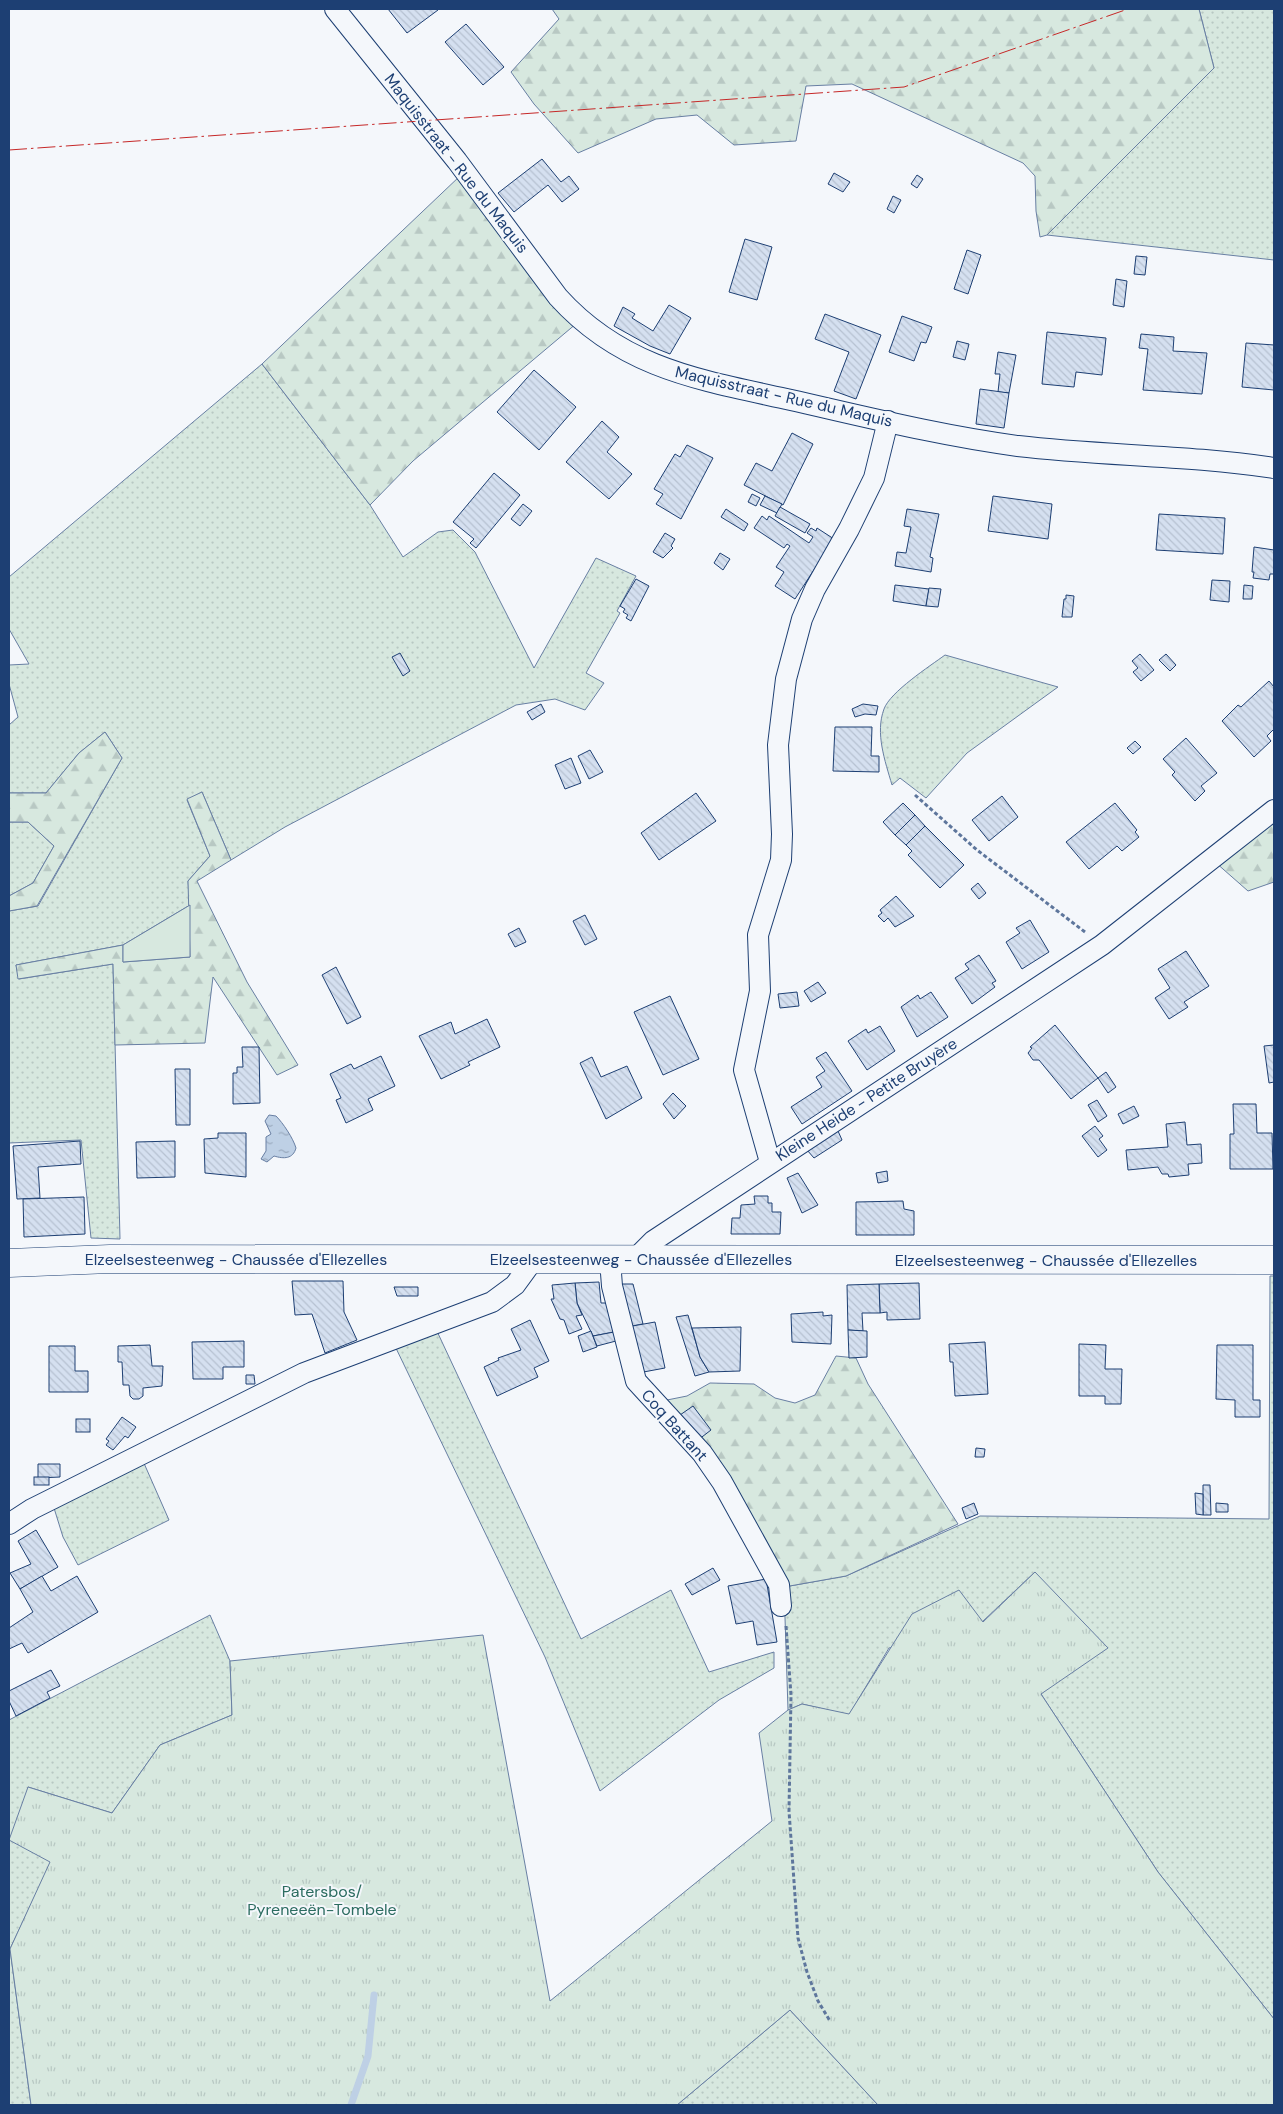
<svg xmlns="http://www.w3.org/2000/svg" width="1283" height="2114" font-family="'DM Sans',sans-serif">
<defs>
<pattern id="grass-dots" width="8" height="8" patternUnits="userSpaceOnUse" patternTransform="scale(1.25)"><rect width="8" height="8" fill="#d7e8df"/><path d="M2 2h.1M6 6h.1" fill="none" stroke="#b8c8c3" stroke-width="1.8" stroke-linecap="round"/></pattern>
<pattern id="forest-firs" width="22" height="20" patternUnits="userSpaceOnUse" patternTransform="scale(1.25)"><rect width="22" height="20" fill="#d7e8df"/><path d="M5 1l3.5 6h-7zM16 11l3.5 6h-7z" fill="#b8c8c3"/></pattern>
<pattern id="park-tufts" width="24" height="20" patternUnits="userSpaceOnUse" patternTransform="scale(1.25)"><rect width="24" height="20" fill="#d7e8df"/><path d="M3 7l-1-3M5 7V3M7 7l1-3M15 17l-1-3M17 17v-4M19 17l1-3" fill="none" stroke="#b8c8c3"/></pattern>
<pattern id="water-ripples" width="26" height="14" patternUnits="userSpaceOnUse" patternTransform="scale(1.25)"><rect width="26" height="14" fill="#bed0e5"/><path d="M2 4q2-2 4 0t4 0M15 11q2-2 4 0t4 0" fill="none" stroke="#9aaabe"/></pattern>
<pattern id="building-back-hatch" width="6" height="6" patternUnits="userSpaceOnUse" patternTransform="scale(1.25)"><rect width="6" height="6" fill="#d5e0f0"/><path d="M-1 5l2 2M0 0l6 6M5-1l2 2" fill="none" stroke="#b6c1d1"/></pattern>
</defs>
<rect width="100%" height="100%" fill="#f4f7fb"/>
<g fill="url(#grass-dots)" stroke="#687fa3">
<path d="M1199,9H1274V260L1047,235L1214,68Z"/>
<path d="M262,364L370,505L403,557L438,532L453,530L475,552L534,668L596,558L636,576L617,611L620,613L586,673L604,683L585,710L555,699L516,705L285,827L231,860L202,792L187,800L210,856L188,881L190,905L123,945L16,965L19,979L113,964L120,1239L91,1238L81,1140L9,1143V911L38,906L122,758L105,732L79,753L46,793H9V725L18,717L9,684V665L29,664L9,629V577Z"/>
<path d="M945,655L1058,687L967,753L926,798L900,778L892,785C885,761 875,733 884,709C890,692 930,666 945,655Z"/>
<path d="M9,822H28L54,846L33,883L9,896Z"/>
<path d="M1270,1276H1274V2019L1158,1872L1041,1694L1035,1572L982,1622L889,1648L849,1715L802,1704L788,1710L784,1587L846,1576L980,1516L1269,1519Z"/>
<path d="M435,1327L581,1639L671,1590L709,1672L774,1652V1668L719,1700L600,1791L545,1657L393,1342Z"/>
<path d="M143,1461L169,1520L78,1565L63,1537L54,1508Z"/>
<path d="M210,1615L230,1661L232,1715L160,1745L112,1813L28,1787L51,1862L10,1949L31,2105H9V1720Z"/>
<path d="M790,2010L878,2105H677Z"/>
</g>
<g fill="url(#forest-firs)" stroke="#687fa3">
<path d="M552,9H1199L1214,68L1047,235L1040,237L1036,211L1035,176L1023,163L852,84L806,86L796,141L734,145L697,115L656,119L578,153L534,104L511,72L559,19Z"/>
<path d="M461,175L577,323L413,461L370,505L262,364Z"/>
<path d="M105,732L122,758L37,906L9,911V896L33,883L54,846L28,822H9V793H46L79,753Z"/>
<path d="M202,792L231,860L197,881L247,982L298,1065L277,1075L213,977L205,1043L115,1045L113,964L18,979L16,965L123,945V962L190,957L188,881L210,856L187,799Z"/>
<path d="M1274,816V882L1248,891L1215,862Z"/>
<path d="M836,1356L856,1358L868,1384L958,1524L846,1576L784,1587L662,1401L687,1396L710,1383L754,1384L775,1398L795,1403L815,1395Z"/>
</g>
<path fill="url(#park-tufts)" stroke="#687fa3" d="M1035,1572L1108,1648L1041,1694L1158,1872L1274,2019V2105H878L790,2010L677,2105H31L10,1949L50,1862L9,1840L28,1787L112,1813L160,1745L232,1715L230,1661L483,1635L550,2001L772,1821L759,1733L788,1710L802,1704L849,1714L912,1614L959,1590L983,1622Z"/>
<path fill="#d7e8df" stroke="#687fa3" d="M190,905V957L123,962V945Z"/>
<path fill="url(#water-ripples)" stroke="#687fa3" d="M269,1115L276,1116C283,1123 293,1138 296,1148C293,1159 284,1159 274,1156L267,1162L261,1159L266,1151V1137L271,1134L265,1121Z"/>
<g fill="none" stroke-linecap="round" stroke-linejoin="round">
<path stroke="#bed0e5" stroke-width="7" d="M351,2105L368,2056L374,1995"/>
</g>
<g fill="url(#building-back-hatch)" stroke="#1d3f73">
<path d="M388,9H438V10L407,33Z"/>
<path d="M466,24L504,67L483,85L445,42Z"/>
<path d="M542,159L561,182L569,176L579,189L562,202L548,185L514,212L498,193Z"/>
<path d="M834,173L850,182L843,192L828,184Z"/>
<path d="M917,175L923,179L917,188L911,184Z"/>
<path d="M893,196L901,200L894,213L887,209Z"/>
<path d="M745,239L772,247L757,300L729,292Z"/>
<path d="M967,250L981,255L968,294L954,289Z"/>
<path d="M1136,256L1147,257L1145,275L1134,274Z"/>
<path d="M1116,279L1127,281L1124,307L1113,305Z"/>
<path d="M669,305L691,318L670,354L650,346L614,326L623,307L635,314L632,318L653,331Z"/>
<path d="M825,314L881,335L856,399L834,391L849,352L815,339Z"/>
<path d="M902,316L932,327L926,343L921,342L914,361L889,352Z"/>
<path d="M1047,332L1106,338L1102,375L1076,372L1074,387L1042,384Z"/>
<path d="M1141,334L1174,337L1173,351L1207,353L1202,394L1143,390L1148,349L1139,348Z"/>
<path d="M957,341L969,344L965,360L953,357Z"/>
<path d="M1246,343L1274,345V390L1242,387Z"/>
<path d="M998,352L1016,355L1009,393L998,392L1000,374H995Z"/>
<path d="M534,370L576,407L539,450L497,412Z"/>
<path d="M980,389L1009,393L1004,428L976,424Z"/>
<path d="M602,421L619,437L607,452L632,474L609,499L566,462Z"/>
<path d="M792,433L813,444L783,505L744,485L756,463L772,471Z"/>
<path d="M687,445L713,458L681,519L656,504L663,494L654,489L675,454L680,457Z"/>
<path d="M494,473L520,495L476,548L470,543L474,539L453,522Z"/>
<path d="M752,494L760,498L756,506L748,502Z"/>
<path d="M765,496L782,504L777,513L760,505Z"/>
<path d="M993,496L1052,504L1048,539L988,531Z"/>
<path d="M523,504L532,511L520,526L511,519Z"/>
<path d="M780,507L810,524L805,533L775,516Z"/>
<path d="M726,509L748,524L744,531L721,517Z"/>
<path d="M907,509L939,514L930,557L933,558L931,572L895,566L897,552L906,553L911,527L904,526Z"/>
<path d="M1159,514L1225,518L1223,554L1156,550Z"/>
<path d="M762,516L767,520L769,516L809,543L813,537L807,533L811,528L816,531L817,528L834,539L795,599L775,586L784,572L776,567L790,546L787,544L784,548L754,528Z"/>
<path d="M665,533L675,539L671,546L673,548L663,558L653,552Z"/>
<path d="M1254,547L1274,550V574H1270L1269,580L1253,578L1254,572H1252Z"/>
<path d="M720,553L730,559L723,570L714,563Z"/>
<path d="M636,579L649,586L631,621L626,618L628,615L623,612L625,609L620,606Z"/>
<path d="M1212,580L1230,581L1229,602L1210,600Z"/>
<path d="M895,585L929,589L926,606L893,601Z"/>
<path d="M1244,585L1253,586L1252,599H1243Z"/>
<path d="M929,588L941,589L938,607L926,606Z"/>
<path d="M1066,595L1074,596L1072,617H1062L1064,599H1066Z"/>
<path d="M400,653L410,671L403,676L392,657Z"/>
<path d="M1140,654L1154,670L1141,681L1133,672L1138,668L1132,661Z"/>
<path d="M1166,654L1176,665L1170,671L1159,660Z"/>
<path d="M1269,681L1274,687V729L1267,736L1271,741L1254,757L1222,721L1238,705L1241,707Z"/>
<path d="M541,704L545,712L532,720L527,712Z"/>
<path d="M863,704L878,706L876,715L865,714L855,717L852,709Z"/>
<path d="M835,727H872L871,756H879V772L833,771Z"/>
<path d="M1186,738L1217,773L1201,786L1205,791L1195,801L1172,775L1175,772L1163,759Z"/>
<path d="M1135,741L1141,747L1133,754L1127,748Z"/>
<path d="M590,750L603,772L589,779L578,756Z"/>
<path d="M571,758L581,783L565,789L555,765Z"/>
<path d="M696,793L716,821L659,860L641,833Z"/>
<path d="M1002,796L1018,817L989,841L972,820Z"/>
<path d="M903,803L915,815L895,835L883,822Z"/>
<path d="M1115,803L1137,830L1135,832L1139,837L1122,851L1117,846L1089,869L1066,842Z"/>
<path d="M915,815L925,826L906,845L895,835Z"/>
<path d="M925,826L964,865L940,888L908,855L912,851L906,845Z"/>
<path d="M978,883L986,893L979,899L971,889Z"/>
<path d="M896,896L914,916L895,927L888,918L884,922L878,916L882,913L880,910Z"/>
<path d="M585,915L597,939L585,945L573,921Z"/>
<path d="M1030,920L1049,952L1022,969L1006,942L1020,933L1016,928Z"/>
<path d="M519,928L526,942L515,947L508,934Z"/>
<path d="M1186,951L1209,986L1184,1002L1188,1007L1169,1019L1155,998L1170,988L1158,969Z"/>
<path d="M979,955L996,981L992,983L995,987L972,1004L955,978L969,969L965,964Z"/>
<path d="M336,967L361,1017L347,1024L322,975Z"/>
<path d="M818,982L826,993L811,1002L804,991Z"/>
<path d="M797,992L799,1006L780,1008L778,994Z"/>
<path d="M931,992L948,1017L917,1037L901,1007L918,995L920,999Z"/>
<path d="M670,996L699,1059L663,1075L634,1012Z"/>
<path d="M487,1019L500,1047L468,1062L470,1065L441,1079L419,1036L451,1022L455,1034Z"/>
<path d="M1055,1025L1098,1078L1071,1099L1039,1060H1033L1028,1053L1032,1048L1030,1047Z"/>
<path d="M880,1026L895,1051L867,1070L848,1041L866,1029L868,1033Z"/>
<path d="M1274,1045V1082L1269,1083L1264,1046Z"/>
<path d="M242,1047H259L260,1103L233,1104V1073H237V1067H243Z"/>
<path d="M826,1052L852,1091L802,1124L791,1107L822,1087L816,1077L825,1071L816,1058Z"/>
<path d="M381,1056L395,1086L368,1099L373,1110L346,1123L336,1100L341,1098L330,1074L351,1064L354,1069Z"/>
<path d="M592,1057L601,1077L627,1066L642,1098L606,1119L580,1063Z"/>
<path d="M175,1069H190V1125H176Z"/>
<path d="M1106,1072L1116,1087L1108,1093L1098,1078Z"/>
<path d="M673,1093L686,1106L674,1119L663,1104Z"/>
<path d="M1097,1100L1107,1116L1098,1122L1088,1105Z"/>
<path d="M1233,1104H1256L1257,1133H1272L1273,1169H1230V1134H1234Z"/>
<path d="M1134,1106L1139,1116L1123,1124L1118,1114Z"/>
<path d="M1185,1122L1187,1145L1201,1144L1202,1163L1188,1164L1189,1175L1169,1177L1168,1174H1162L1158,1167L1128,1170L1126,1150L1168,1147L1166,1124Z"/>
<path d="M1095,1126L1103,1136L1099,1139L1107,1150L1098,1157L1082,1136Z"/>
<path d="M838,1131L842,1140L814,1158L807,1150Z"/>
<path d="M218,1133H246V1177L205,1173L204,1139L218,1138Z"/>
<path d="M80,1141L81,1164L38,1167L40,1198L17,1199L13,1146Z"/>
<path d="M175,1141V1177L137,1178L136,1142Z"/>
<path d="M887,1171L888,1181L878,1183L876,1173Z"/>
<path d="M798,1173L818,1205L802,1213L787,1178Z"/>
<path d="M754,1196H768V1203H772V1212H781L780,1234H731L732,1218H740L741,1205L755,1204Z"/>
<path d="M84,1197L85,1234L24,1237L23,1199Z"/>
<path d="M903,1201L904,1209L914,1211V1235H856V1202Z"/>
<path d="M292,1281H343L344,1312L357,1340L325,1353L312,1314L295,1315Z"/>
<path d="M599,1282L601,1303H607L614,1332L593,1336L577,1303L575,1283Z"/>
<path d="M575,1283L577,1303L582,1315L576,1316L582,1329L569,1334L564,1320L560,1319L551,1299H554L552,1285Z"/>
<path d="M919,1283L920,1319L887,1320V1312L880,1313L879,1284Z"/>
<path d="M617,1284H633L643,1324L627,1327Z"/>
<path d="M879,1284L880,1313H862L863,1331L848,1330L847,1285Z"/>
<path d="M394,1287H418V1296H397Z"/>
<path d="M823,1312V1316L832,1315L831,1344L792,1342L791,1314Z"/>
<path d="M688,1315L700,1357L709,1372L695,1376L676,1317Z"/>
<path d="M530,1320L549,1361L534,1368L538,1377L497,1396L484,1367L499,1360L498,1358L521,1350L511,1329Z"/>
<path d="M655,1322L665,1368L638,1373L627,1327Z"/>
<path d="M741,1327L740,1371L709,1372L700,1357L692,1328Z"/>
<path d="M848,1330L867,1331V1357L849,1358Z"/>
<path d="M591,1331L597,1347L583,1352L578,1336Z"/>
<path d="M614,1332L616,1341L597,1346L593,1336Z"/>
<path d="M244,1341V1367H223V1379H193L192,1342Z"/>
<path d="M985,1342L988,1394L955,1396L953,1362H950L949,1344Z"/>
<path d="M1079,1344L1106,1345L1105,1369H1122L1121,1404H1105V1396H1079Z"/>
<path d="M150,1345L152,1366H163L162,1386L143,1388V1396L139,1399H133L130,1396L129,1385H123L122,1362H118V1346Z"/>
<path d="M1217,1345H1253V1400H1260V1417H1235V1400L1216,1399Z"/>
<path d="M49,1346H75V1371H88V1392H49Z"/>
<path d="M246,1375H254L255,1384H246Z"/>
<path d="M693,1406L711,1430L698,1440L680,1415Z"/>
<path d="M122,1417L136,1427L128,1438L125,1436L113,1450L106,1445L109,1441L106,1439Z"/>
<rect x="76" y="1419" width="14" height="13"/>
<path d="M976,1448L985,1449L984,1457H975Z"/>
<path d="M38,1464H60V1477L38,1478Z"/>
<rect x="34" y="1477" width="15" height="8"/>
<path d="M1203,1485H1210L1211,1515H1203Z"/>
<path d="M1195,1493L1203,1494V1515L1196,1514Z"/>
<path d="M974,1503L978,1514L966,1519L962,1508Z"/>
<path d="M1216,1503L1228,1504V1512H1216Z"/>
<path d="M36,1530L58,1567L20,1589L10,1573L31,1564L18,1541Z"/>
<path d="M713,1568L720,1580L692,1595L685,1584Z"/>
<path d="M42,1576L51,1591L77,1576L98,1612L28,1653L22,1643L9,1649V1628L33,1612L20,1589Z"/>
<path d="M766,1579L777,1642L757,1645L753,1621L736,1624L728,1586Z"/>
<path d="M51,1670L60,1686L47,1692L50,1698L16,1716L9,1701V1691Z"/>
</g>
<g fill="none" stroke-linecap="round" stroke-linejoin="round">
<g stroke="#1d3f73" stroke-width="22">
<g id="minor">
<path d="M335,9L457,161L558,297C623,369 701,380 791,400C866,417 942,436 1018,446C1103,456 1189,455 1274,468"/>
<path d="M770,1162L744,1070L760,991L758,935L781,860L782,834L778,745L786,679L802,619L815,589L849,529L874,478L888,421"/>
<path d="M635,1259L653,1241L1102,945L1274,810"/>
<path d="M610,1260L612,1286L636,1381L702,1453L722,1482L779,1585L781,1606"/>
<path d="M9,1524L32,1509L304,1373L492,1302L515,1285L534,1259"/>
</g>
</g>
<g stroke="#1d3f73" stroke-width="29">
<path id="primary" d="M9,1263L110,1259L1274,1260"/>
</g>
<g stroke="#5e769c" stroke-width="3" stroke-dasharray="4 2.5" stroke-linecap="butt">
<path d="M915,795L977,850L1085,932"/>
<path d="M786,1626L791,1695L789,1811L798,1938L807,1972L818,2001L830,2021"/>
</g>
<use href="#minor" stroke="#f4f7fb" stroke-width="20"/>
<use href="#primary" stroke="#f4f7fb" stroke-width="28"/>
<path stroke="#c62828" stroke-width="1" stroke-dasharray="18 4 2.5 4" stroke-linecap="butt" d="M9,150L904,87L1128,9"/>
</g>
<g text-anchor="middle" stroke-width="4" stroke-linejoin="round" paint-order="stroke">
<g font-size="16" fill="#1d3f73" stroke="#f4f7fb">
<text transform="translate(457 163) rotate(52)" y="6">Maquisstraat - Rue du Maquis</text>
<text transform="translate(784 396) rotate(13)" y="6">Maquisstraat - Rue du Maquis</text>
<text transform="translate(866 1099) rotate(-33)" y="6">Kleine Heide - Petite Bruyère</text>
<text x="236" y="1265">Elzeelsesteenweg - Chaussée d'Ellezelles</text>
<text x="641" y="1265">Elzeelsesteenweg - Chaussée d'Ellezelles</text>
<text x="1046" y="1266">Elzeelsesteenweg - Chaussée d'Ellezelles</text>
<text transform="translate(675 1425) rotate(48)" y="6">Coq Battant</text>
</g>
<g font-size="16" fill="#2c6c60" stroke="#f4f7fb">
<text x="322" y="1897">Patersbos/<tspan x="322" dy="18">Pyreneeën-Tombele</tspan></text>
</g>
</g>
<rect width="1283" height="2114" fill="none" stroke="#1d3f73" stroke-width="20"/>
</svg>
